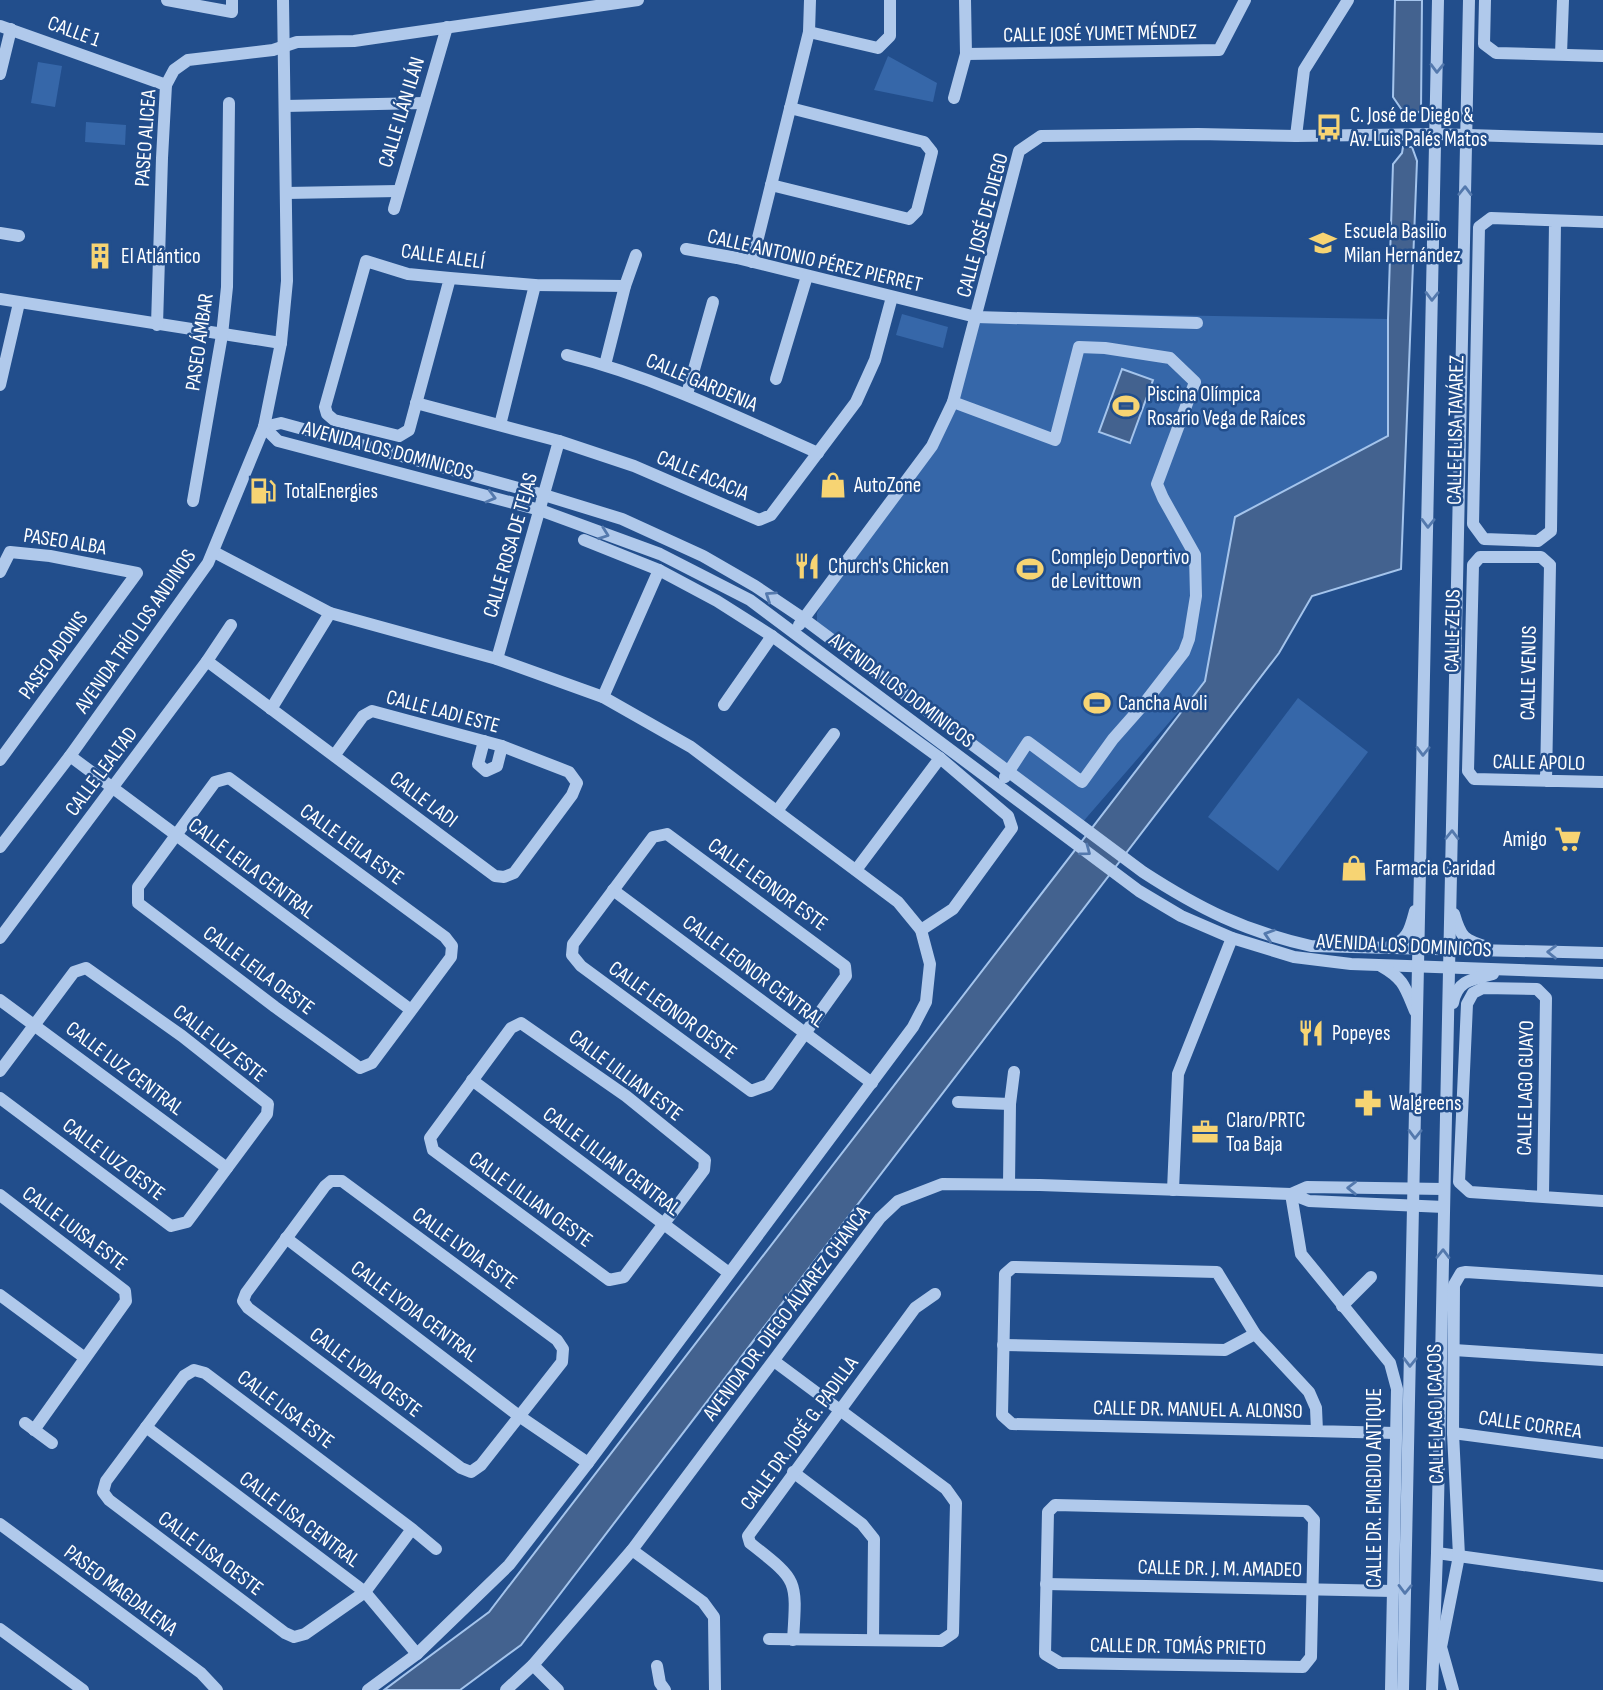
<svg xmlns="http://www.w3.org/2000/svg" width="1603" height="1690" font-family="'Sofia Sans Condensed',sans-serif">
<rect width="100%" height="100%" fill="#224e8c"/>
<g fill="#3667a9">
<path d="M888,56L937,83L933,102L874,90Z"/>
<path d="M38,62L62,66L55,107L31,103Z"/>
<path d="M86,122L126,125L125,145L85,142Z"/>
<path d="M993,312L1388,319V436L1235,517L1205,681L1081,824L817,622V613L824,600L934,447L977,325Z"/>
<path d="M902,314L948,327L943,348L896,335Z"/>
<path d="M1298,698L1368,752L1278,871L1208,817Z"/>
</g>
<g fill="#43628f" stroke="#a4c4ec" stroke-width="2">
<path d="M1395,0H1422L1421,111L1412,115V122L1403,121L1404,113L1393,97Z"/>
<path d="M1403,147H1412L1417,161L1401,569L1312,596L1279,653L521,1645L460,1690H384L489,1612L1205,681L1235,517L1388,436V319L1393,164L1402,153Z"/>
<path d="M1122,369L1153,380L1130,443L1099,432Z"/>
</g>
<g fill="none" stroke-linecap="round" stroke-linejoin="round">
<g stroke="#b0c9eb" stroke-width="12">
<path d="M167,0L232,12V0"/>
<path d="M1485,0L1484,44L1496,53L1603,56"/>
<path d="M0,26L166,85"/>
<path d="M809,32L878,48L890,36V0"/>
<path d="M966,54L1219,50L1245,0"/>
<path d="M1561,54L1563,0"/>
<path d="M0,74L11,29"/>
<path d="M954,98L966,54L965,0"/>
<path d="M285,106L424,103"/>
<path d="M1296,136L1304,70L1348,0"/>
<path d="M771,185L909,219L917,211L932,152L924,142L790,108"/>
<path d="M286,193L398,191"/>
<path d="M394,209L447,27"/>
<path d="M1555,222L1551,531L1538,541L1484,539L1473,524L1479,227L1491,218L1603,222"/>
<path d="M0,233L19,236"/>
<path d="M686,249L737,258L976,317L1197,323"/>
<path d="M752,262L809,32L810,0"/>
<path d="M450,278L409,430L399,436L334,420L327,414L325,407L366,261L408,274L450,278L535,285L625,286"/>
<path d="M0,299L281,343"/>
<path d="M157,325L162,158L166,85L174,70L188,60L273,50L297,42L354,41L638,0"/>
<path d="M567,355C655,377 735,416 818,453"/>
<path d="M605,365L625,286L636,255"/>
<path d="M776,379L807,276"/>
<path d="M0,385L19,303"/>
<path d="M687,394L713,302"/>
<path d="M953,402L1055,440L1079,347L1105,348L1170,358L1195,382L1157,484L1163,498L1195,555L1196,596L1189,639L1184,652L1143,705L1113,739L1082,782L1028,742L1005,777"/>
<path d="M416,403L559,441L634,466L759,520L771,515L856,402L875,360L892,297"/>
<path d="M500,425L535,285"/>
<path d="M264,427L278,441L540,510L660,554L750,600L1139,891L1181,916L1232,938L1294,957L1351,964L1603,973"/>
<path d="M264,427L281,423L544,495L622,519L703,556L755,586L804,619L1143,872C1200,909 1244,931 1311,946L1603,953"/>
<path d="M193,501L222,335L227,287L229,103"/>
<path d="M584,540L659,570L717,601L772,636L940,758L1008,816L1012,828L953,909L921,930"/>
<path d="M214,552L330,613L497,659L603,697L691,747L898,902L921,930L930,964L926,1002L913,1027L588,1463L509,1565L417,1654L368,1690"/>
<path d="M0,572L10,552L50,556L137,573L0,760"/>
<path d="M799,625L932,446L953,402L1019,151L1041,136L1198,134L1296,136L1435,134L1603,139"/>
<path d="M497,659L559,441"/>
<path d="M207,661L495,876L504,877L514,873L572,795L577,783L569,772L502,746L372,711L363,716L334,756"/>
<path d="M603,697L659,570"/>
<path d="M724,705L772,636"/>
<path d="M271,709L330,613"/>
<path d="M484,741L478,764L486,771L497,766L502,746"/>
<path d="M70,756L411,1010"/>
<path d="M229,778L445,937L452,946L451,957L372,1063L360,1068L275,1007L138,903V887L215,782Z"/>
<path d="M1546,781L1550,565L1541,557H1480L1473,565L1468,771L1474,779L1603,782"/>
<path d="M777,811L834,734"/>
<path d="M667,834L845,966L846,976L768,1085L751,1091L581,966L572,955L573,944L653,837Z"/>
<path d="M0,847L70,756L208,563L264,427L281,343L287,281L283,0"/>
<path d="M856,870L940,758"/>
<path d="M613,890L872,1083"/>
<path d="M1454,914C1461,938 1464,940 1487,947"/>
<path d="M0,938L207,661L231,625"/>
<path d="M1389,947C1408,940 1410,930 1415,911"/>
<path d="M1381,966C1404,979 1405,987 1415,1011"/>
<path d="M0,1000L227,1168"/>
<path d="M1453,1003C1457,980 1473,979 1493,974"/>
<path d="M521,1023L626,1096L705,1160L704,1170L624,1277L609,1280L433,1150L430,1138L511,1028Z"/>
<path d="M0,1071L74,972L86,968L182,1036L268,1104L267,1114L187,1222L171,1226L0,1098"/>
<path d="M472,1080L729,1273"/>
<path d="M958,1102L1010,1104"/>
<path d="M331,1181H342L557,1340L563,1349L562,1362L481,1465L471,1472L461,1468L248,1308L243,1301L246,1293L325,1186Z"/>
<path d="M1009,1184L1010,1104L1014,1072"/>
<path d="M1173,1190L1178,1074L1232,938"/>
<path d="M1291,1194L1301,1254L1390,1363L1397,1389L1391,1690"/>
<path d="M1291,1194L1307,1187L1444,1189"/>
<path d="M0,1195L125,1291L126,1301L34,1430"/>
<path d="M1543,1195L1546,998L1537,989L1483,988L1473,993L1467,1004L1459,1182L1470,1192L1603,1201"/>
<path d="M286,1238L519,1416L588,1463"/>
<path d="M0,1295L85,1358"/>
<path d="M1342,1306L1371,1277"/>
<path d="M1003,1345L1225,1350L1255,1334"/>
<path d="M1454,1350L1603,1360"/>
<path d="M25,1423L52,1443"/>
<path d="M146,1427L365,1592L417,1654"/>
<path d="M1317,1431L1316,1408L1309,1392L1255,1334L1217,1272L1013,1267L1005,1274L1002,1415L1012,1424L1396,1433"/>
<path d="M1453,1433L1603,1453"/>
<path d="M793,1472L862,1524L874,1539L873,1639"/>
<path d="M1055,1505L1306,1511L1314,1520L1311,1657L1303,1667L1060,1663L1045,1654L1048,1512Z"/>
<path d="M0,1524L201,1673L217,1690"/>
<path d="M412,1529L365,1592L305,1634L294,1637L285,1633L109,1500L103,1492L106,1481L184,1376L194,1370L205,1373L412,1529L436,1549"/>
<path d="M632,1550L703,1602L714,1617L715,1690"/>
<path d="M1437,1553L1603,1576"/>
<path d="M1046,1584L1393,1591"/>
<path d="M0,1629L83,1690"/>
<path d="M769,1639L941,1641L953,1633L956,1503L946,1489L774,1361"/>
<path d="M793,1640C797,1578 798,1581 750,1543L748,1536L915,1308L935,1294"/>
<path d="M533,1665L558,1690"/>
<path d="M657,1666L660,1683L665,1690"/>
<path d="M506,1690L533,1665L632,1550L880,1218L898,1201L942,1184L1040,1185L1291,1194L1309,1201L1444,1207"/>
<path d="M1403,1690L1438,0"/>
<path d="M1432,1690L1437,1553L1469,0"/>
<path d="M1453,1690L1441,1647L1459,1556L1453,1433L1454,1285L1461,1273L1466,1272L1603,1281"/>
</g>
</g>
<defs><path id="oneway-chevron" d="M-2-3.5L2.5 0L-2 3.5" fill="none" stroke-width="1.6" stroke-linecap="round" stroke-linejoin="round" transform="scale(1.75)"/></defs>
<g stroke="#5479ad">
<use href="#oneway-chevron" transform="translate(1437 68) rotate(91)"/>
<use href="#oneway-chevron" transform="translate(1465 191) rotate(-89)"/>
<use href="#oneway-chevron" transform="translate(1432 296) rotate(91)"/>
<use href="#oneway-chevron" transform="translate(491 497) rotate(15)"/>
<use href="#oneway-chevron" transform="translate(1428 523) rotate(91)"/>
<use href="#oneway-chevron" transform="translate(604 534) rotate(20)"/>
<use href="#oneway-chevron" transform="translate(770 596) rotate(-146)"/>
<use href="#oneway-chevron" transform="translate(1423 751) rotate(91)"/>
<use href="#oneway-chevron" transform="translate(1452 835) rotate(-89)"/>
<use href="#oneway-chevron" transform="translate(1086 851) rotate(37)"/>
<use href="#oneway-chevron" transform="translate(1269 935) rotate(-162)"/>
<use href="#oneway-chevron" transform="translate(1552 952) rotate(-179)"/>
<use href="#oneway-chevron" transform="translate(1415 1134) rotate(91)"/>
<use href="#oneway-chevron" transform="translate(1352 1188) rotate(-179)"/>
<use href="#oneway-chevron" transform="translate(1443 1254) rotate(-89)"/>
<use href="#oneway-chevron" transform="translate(1410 1362) rotate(91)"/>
<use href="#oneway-chevron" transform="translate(1405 1589) rotate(91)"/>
</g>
<defs>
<g id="bus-bare" transform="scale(2.1)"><path d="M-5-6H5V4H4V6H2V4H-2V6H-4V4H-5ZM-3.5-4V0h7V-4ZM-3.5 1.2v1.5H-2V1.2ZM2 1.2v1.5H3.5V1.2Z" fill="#f7d473" stroke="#224e8c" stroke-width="2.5" paint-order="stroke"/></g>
<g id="school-bare" transform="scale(2.1)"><path d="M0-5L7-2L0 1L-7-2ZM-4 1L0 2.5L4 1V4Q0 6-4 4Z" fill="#f7d473" stroke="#224e8c" stroke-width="2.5" paint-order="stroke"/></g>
<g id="building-bare" transform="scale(2.1)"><path d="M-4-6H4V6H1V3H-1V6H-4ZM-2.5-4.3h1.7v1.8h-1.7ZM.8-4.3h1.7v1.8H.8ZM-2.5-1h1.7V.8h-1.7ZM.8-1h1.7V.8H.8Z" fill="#f7d473" stroke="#224e8c" stroke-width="2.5" paint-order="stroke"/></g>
<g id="stadium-bare" transform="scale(2.1)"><path d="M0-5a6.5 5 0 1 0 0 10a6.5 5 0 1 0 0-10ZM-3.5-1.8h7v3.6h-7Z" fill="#f7d473" stroke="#224e8c" stroke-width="2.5" paint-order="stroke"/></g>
<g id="shop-bare" transform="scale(2.1)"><path d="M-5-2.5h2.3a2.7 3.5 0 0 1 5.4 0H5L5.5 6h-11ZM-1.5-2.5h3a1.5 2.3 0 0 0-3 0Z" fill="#f7d473" stroke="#224e8c" stroke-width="2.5" paint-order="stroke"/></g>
<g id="fuel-bare" transform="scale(2.1)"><path d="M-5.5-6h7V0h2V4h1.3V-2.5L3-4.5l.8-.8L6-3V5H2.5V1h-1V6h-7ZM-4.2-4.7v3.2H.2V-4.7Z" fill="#f7d473" stroke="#224e8c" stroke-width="2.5" paint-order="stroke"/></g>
<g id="restaurant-bare" transform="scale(2.1)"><path d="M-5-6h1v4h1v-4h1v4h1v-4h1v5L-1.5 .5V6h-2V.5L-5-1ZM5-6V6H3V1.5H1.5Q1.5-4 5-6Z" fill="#f7d473" stroke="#224e8c" stroke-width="2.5" paint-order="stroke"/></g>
<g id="supermarket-bare" transform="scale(2.1)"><path d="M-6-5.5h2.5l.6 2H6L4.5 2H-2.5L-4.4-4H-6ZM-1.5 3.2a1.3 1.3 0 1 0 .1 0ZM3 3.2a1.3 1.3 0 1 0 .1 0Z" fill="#f7d473" stroke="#224e8c" stroke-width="2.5" paint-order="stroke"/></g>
<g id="pharmacy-bare" transform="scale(2.1)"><path d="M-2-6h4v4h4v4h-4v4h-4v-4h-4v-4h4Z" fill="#f7d473" stroke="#224e8c" stroke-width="2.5" paint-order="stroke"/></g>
<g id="office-bare" transform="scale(2.1)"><path d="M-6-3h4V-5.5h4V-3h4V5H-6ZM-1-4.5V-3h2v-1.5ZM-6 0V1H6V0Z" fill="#f7d473" stroke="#224e8c" stroke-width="2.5" paint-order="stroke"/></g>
</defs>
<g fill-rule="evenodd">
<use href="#bus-bare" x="1329" y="127"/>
<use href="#school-bare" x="1323" y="243"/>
<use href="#building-bare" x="100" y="256"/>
<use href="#stadium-bare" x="1126" y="406"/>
<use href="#shop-bare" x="833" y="485"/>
<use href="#fuel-bare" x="263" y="491"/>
<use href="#restaurant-bare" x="807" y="566"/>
<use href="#stadium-bare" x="1030" y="569"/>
<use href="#stadium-bare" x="1097" y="703"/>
<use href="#supermarket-bare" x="1568" y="839"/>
<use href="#shop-bare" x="1354" y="868"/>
<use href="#restaurant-bare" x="1311" y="1033"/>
<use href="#pharmacy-bare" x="1368" y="1103"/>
<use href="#office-bare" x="1205" y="1132"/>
</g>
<g text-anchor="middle" stroke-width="5" stroke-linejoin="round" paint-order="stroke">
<g font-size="21" fill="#fff" stroke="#224e8c">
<text transform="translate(74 31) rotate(20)" y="7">CALLE 1</text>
<text transform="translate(1100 33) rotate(-1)" y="7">CALLE JOSÉ YUMET MÉNDEZ</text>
<text transform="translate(401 112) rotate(-73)" y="7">CALLE ILÁN ILÁN</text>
<text transform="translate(145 138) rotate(-86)" y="7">PASEO ALICEA</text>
<text transform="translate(982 225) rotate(-75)" y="7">CALLE JOSÉ DE DIEGO</text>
<text transform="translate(443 256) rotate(8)" y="7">CALLE ALELÍ</text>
<text transform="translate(815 260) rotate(13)" y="7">CALLE ANTONIO PÉREZ PIERRET</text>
<text transform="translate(199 342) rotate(-82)" y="7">PASEO ÁMBAR</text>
<text transform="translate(702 382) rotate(23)" y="7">CALLE GARDENIA</text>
<text transform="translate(1455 430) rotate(-89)" y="7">CALLE ELISA TAVÁREZ</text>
<text transform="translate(388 450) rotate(15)" y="7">AVENIDA LOS DOMINICOS</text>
<text transform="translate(703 475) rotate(23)" y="7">CALLE ACACIA</text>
<text transform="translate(65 541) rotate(9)" y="7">PASEO ALBA</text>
<text transform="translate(510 545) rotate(-74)" y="7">CALLE ROSA DE TEJAS</text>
<text transform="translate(135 631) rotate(-55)" y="7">AVENIDA TRÍO LOS ANDINOS</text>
<text transform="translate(1452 631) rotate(-89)" y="7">CALLE ZEUS</text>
<text transform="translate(53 655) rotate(-54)" y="7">PASEO ADONIS</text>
<text transform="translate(1528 673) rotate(-89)" y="7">CALLE VENUS</text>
<text transform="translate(902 690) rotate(37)" y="7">AVENIDA LOS DOMINICOS</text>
<text transform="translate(443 711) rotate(15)" y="7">CALLE LADI ESTE</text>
<text transform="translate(1539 762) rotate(1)" y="7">CALLE APOLO</text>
<text transform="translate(101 771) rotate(-53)" y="7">CALLE LEALTAD</text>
<text transform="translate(424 799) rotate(37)" y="7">CALLE LADI</text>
<text transform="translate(352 844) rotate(36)" y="7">CALLE LEILA ESTE</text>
<text transform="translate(252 868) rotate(37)" y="7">CALLE LEILA CENTRAL</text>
<text transform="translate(768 884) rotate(36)" y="7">CALLE LEONOR ESTE</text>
<text transform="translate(1404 945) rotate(3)" y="7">AVENIDA LOS DOMINICOS</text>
<text transform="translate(259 970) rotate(37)" y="7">CALLE LEILA OESTE</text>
<text transform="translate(754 971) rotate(37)" y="7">CALLE LEONOR CENTRAL</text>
<text transform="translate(673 1010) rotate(36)" y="7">CALLE LEONOR OESTE</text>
<text transform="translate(220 1043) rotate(38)" y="7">CALLE LUZ ESTE</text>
<text transform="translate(125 1068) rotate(37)" y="7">CALLE LUZ CENTRAL</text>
<text transform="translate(626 1075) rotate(37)" y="7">CALLE LILLIAN ESTE</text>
<text transform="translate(1525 1088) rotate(-89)" y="7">CALLE LAGO GUAYO</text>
<text transform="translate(114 1159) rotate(37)" y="7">CALLE LUZ OESTE</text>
<text transform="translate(612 1161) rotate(37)" y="7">CALLE LILLIAN CENTRAL</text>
<text transform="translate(531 1199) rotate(36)" y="7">CALLE LILLIAN OESTE</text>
<text transform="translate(75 1228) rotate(37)" y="7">CALLE LUISA ESTE</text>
<text transform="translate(465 1248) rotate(36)" y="7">CALLE LYDIA ESTE</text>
<text transform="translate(415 1311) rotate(37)" y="7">CALLE LYDIA CENTRAL</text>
<text transform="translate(786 1313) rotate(-53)" y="7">AVENIDA DR. DIEGO ÁLVAREZ CHANCA</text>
<text transform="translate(366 1372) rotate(37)" y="7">CALLE LYDIA OESTE</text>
<text transform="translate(286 1409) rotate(37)" y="7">CALLE LISA ESTE</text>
<text transform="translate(1198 1409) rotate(1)" y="7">CALLE DR. MANUEL A. ALONSO</text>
<text transform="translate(1435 1414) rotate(-91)" y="7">CALLE LAGO ICACOS</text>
<text transform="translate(1530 1424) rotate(8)" y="7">CALLE CORREA</text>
<text transform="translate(799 1433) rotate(-54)" y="7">CALLE DR. JOSÉ G. PADILLA</text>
<text transform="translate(1374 1488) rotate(-90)" y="7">CALLE DR. EMIGDIO ANTIQUE</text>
<text transform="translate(300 1519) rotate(37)" y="7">CALLE LISA CENTRAL</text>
<text transform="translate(211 1553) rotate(37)" y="7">CALLE LISA OESTE</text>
<text transform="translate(1220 1568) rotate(1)" y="7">CALLE DR. J. M. AMADEO</text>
<text transform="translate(121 1590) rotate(37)" y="7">PASEO MAGDALENA</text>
<text transform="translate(1178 1646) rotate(1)" y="7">CALLE DR. TOMÁS PRIETO</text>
</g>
<g font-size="21" fill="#fff" stroke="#224e8c" text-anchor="start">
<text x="1350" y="122">C. José de Diego &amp;<tspan x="1350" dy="24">Av. Luis Palés Matos</tspan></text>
<text x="1344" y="238">Escuela Basilio<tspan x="1344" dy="24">Milan Hernández</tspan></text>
<text x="121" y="263">El Atlántico</text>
<text x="1147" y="401">Piscina Olímpica<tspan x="1147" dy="24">Rosario Vega de Raíces</tspan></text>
<text x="854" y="492">AutoZone</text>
<text x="284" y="498">TotalEnergies</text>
<text x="1051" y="564">Complejo Deportivo<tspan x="1051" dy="24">de Levittown</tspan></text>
<text x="828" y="573">Church's Chicken</text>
<text x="1118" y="710">Cancha Avoli</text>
<text x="1547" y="846" text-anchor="end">Amigo</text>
<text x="1375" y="875">Farmacia Caridad</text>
<text x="1332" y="1040">Popeyes</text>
<text x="1389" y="1110">Walgreens</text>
<text x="1226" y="1127">Claro/PRTC<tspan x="1226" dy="24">Toa Baja</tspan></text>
</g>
</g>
</svg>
